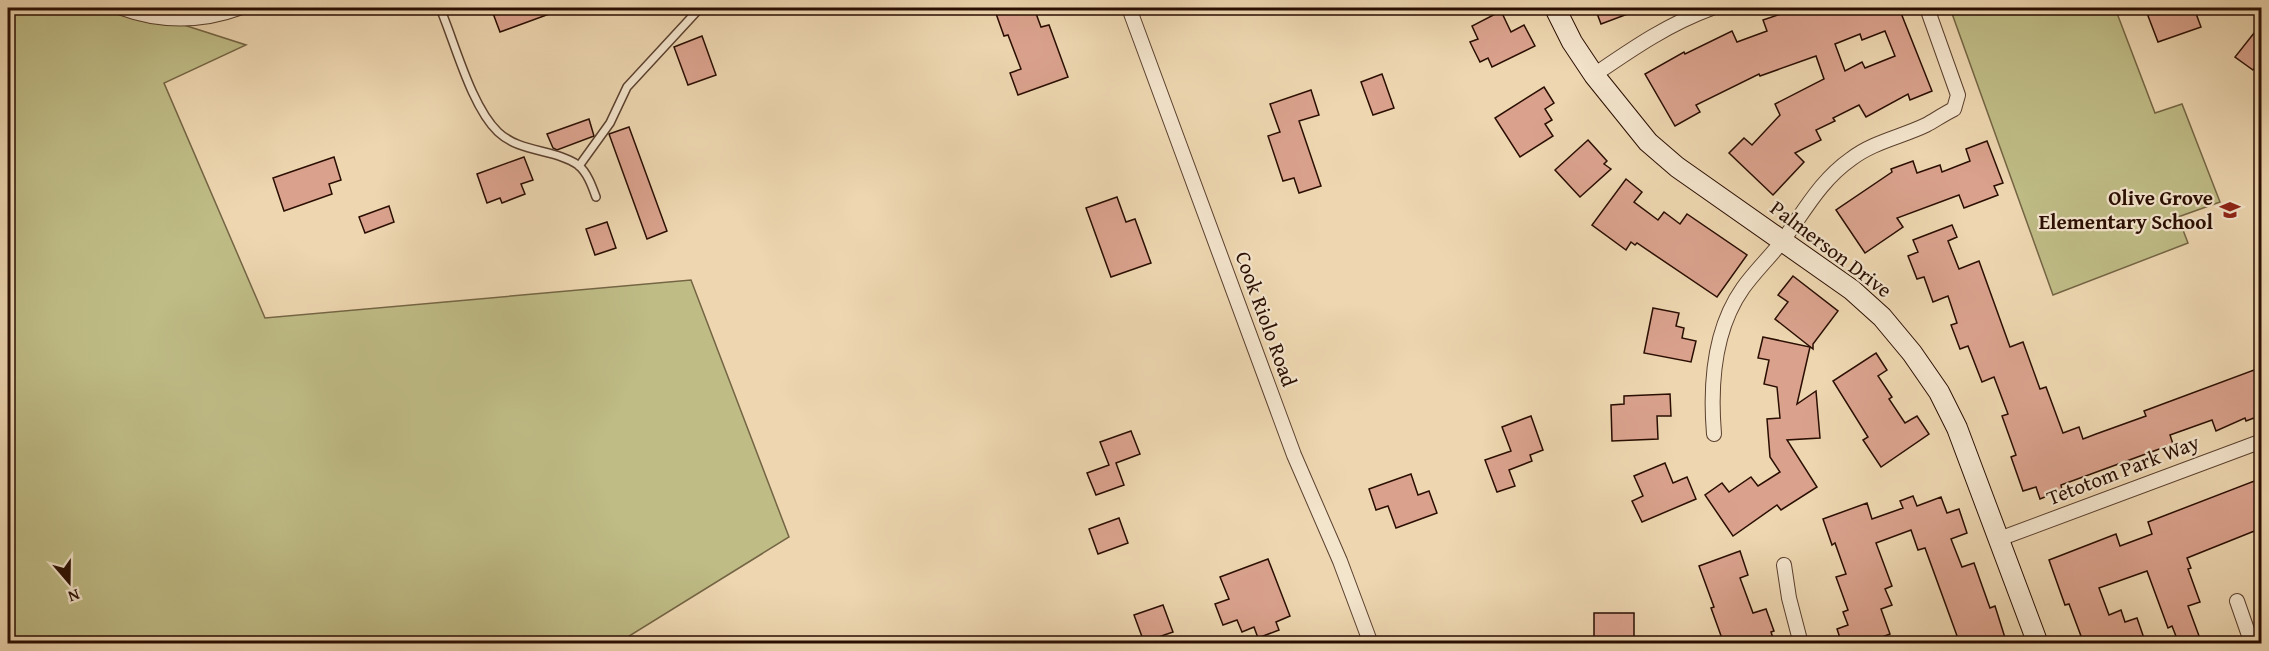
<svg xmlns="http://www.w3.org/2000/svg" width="2269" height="651" font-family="'Gentium Book Plus',serif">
<rect width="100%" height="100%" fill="#edd6b0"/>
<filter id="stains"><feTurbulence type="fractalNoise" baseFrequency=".00333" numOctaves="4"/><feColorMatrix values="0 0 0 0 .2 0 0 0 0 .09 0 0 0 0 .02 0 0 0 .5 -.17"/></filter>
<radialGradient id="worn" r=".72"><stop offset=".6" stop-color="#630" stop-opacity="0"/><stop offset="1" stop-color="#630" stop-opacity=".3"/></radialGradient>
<g fill="#bfbc86" stroke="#746544" stroke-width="1.5">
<path d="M8,8H131L246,45L164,83L265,318L691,280L789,537L618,643H8Z"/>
<path d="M1950,8H2115L2155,113L2182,104L2220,202L2178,217L2188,243L2053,295Z"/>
</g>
<g fill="#daa28d" stroke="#2a0e02" stroke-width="1.5" fill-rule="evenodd">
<path d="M491,8H562L563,9L500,32Z"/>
<path d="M994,8H1034L1041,27L1049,25L1068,77L1018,95L1010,73L1021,69L1008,35L1004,36Z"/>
<path d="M1595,8H1641V9L1601,24Z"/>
<path d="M1799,8H1899L1932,91L1910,100L1908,94L1866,117L1859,105L1833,118L1835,121L1816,130L1821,140L1795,153L1804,162L1773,195L1729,153L1744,138L1752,145L1780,115L1775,104L1824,79L1816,56L1760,76L1759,74L1696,105L1700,112L1675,126L1645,74L1684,52L1685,54L1732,31L1737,42L1767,31L1763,20ZM1885,31L1895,56L1865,68L1862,62L1845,71L1835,44L1860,34L1862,40Z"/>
<path d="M2145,8H2194L2201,27L2158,42Z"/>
<path d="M1501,11L1511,32L1524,25L1535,46L1492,67L1488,58L1480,62L1470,42L1478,39L1472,26Z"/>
<path d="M2262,23V58L2253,70L2235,57Z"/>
<path d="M702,36L716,75L688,85L674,47Z"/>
<path d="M1382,74L1394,108L1373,115L1361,82Z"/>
<path d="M1544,87L1554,103L1545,109L1552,120L1545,124L1553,136L1520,157L1495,118Z"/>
<path d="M1311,90L1319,115L1299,121L1321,186L1299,193L1294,178L1283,181L1268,136L1280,132L1270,104Z"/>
<path d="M589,119L594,136L557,150L553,148L547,134Z"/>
<path d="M629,127L667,231L647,239L609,134Z"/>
<path d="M1588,140L1607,161L1604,164L1611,169L1580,197L1555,170Z"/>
<path d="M1987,141L2003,183L1994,186L1998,195L1964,208L1959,195L1897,218L1903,227L1865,253L1836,210L1892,172L1891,169L1913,161L1917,173L1940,165L1942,172L1970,161L1966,149Z"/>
<path d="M334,157L341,180L329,184L332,194L284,211L273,178Z"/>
<path d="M524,157L533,180L521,184L525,194L502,203L500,198L487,203L477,174Z"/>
<path d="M1626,179L1642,192L1634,202L1658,220L1664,212L1680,224L1687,214L1747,255L1717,297L1637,243L1635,245L1631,242L1626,250L1592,225Z"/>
<path d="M1117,197L1126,222L1135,219L1151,263L1111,277L1086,208Z"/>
<path d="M389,206L394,222L365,233L359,217Z"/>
<path d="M607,222L616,248L595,255L586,229Z"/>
<path d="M1952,225L1957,237L1948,241L1959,269L1979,261L2010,347L2023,342L2040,389L2046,387L2063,433L2079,427L2083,439L2096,434L2146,416L2144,411L2262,367V415L2246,421L2245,418L2216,431L2212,420L2170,435L2173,444L2061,485L2062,490L2040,499L2036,487L2023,491L2011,457L2016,455L2002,416L2008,414L1994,377L1982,382L1968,346L1960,349L1951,325L1957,323L1948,296L1933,302L1924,277L1917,279L1908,256L1918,252L1913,240Z"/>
<path d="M1793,276L1838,311L1813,344V349L1775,319L1788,302L1778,295Z"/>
<path d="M1653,308L1679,313L1676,326L1684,328L1682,338L1696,341L1691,362L1644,353Z"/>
<path d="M1763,337L1810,347L1797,404L1816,391L1820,438L1787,440L1817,487L1781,510L1777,505L1733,536L1705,495L1722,483L1729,492L1751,477L1758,486L1780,472L1770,457L1767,419L1780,418L1777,387L1764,384L1769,360L1758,358Z"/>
<path d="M1876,353L1887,370L1878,376L1892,397L1889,399L1905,423L1917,416L1929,434L1881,467L1863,440L1868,437L1833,381Z"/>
<path d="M1670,394L1671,416H1657L1658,439L1612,441L1611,405L1624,404V396Z"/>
<path d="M1531,416L1543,450L1530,455L1532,461L1509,470L1515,486L1497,492L1485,460L1511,451L1502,427Z"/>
<path d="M1131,431L1140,454L1116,463L1124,485L1096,495L1087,473L1109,465L1100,442Z"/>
<path d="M1665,463L1673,483L1687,477L1696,499L1642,522L1632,501L1643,496L1634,476Z"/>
<path d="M1411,474L1418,495L1429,491L1437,513L1396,528L1388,506L1376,510L1369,489Z"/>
<path d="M2262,478V528L2187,558L2191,568L2188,569L2200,602L2188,606L2202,644H2179L2172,626L2168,628L2147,571L2099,588L2109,615L2121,610L2125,622L2137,618L2146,644H2084L2069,604L2065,605L2049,560L2116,534L2120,546L2152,534L2148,522Z"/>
<path d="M1913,496L1917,506L1941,497L1947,513L1959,509L1967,533L1951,539L1962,567L1974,563L1990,608L1995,606L2007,644H1960L1925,548L1918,550L1911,530L1876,543L1892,586L1885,589L1892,605L1881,609L1890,634L1864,644H1842L1837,629L1848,625L1843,612L1848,610L1836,577L1846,574L1835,543L1832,545L1823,519L1867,503L1872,519L1903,508L1900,501Z"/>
<path d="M1119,518L1128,543L1098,554L1089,529Z"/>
<path d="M1740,551L1748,575L1740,578L1753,613L1766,609L1774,631L1771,632L1775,644H1724L1711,608L1714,607L1699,566Z"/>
<path d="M1268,559L1290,616L1276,622L1279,630L1258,638L1254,627L1242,632L1237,620L1223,625L1215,604L1229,599L1220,577Z"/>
<path d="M1163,605L1173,632L1144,642L1134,615Z"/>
<path d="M1594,613H1634V644H1605V641H1594Z"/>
</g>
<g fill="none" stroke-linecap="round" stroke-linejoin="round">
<g stroke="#5b402e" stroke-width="10">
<g id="lane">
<path d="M440,8C455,43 471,106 498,132C520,153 555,149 578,165C587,172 592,186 596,197"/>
<path d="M579,166L610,123L627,87L700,8"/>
</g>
</g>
<g stroke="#5b402e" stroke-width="16">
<g id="street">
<path d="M122,8C159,22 202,22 239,8"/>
<path d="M1129,8L1294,455L1340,561L1371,644"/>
<path d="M1594,75C1632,49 1668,24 1712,8"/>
<path d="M1714,434C1710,386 1714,329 1743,288C1755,271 1771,256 1784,239C1805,210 1821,180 1851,159C1873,142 1901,137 1926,125C1935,120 1944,114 1954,109L1958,95L1927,8"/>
<path d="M1999,539L2262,441"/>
<path d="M1784,565L1789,598L1801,644"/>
<path d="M2237,601L2252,644"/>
</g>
</g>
<g stroke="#2a0e02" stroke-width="22">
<path id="secondary" d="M1555,8L1572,42L1594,75L1648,142L1677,167L1852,290L1882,317L1912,353L1939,392L1957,428L2038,644"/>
</g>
<use href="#lane" stroke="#f3e4cc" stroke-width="7"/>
<use href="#street" stroke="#f3e4cc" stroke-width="14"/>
<use href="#secondary" stroke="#f3e4cc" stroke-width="20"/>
</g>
<defs>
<g id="school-bare" transform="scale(1.62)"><path d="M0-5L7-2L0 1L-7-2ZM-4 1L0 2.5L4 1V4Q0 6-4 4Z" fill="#8f2418" stroke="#f3e4cc" stroke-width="2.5" paint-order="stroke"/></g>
</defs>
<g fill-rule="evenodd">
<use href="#school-bare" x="2230" y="210"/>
</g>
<g text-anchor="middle" stroke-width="4.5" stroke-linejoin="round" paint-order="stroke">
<g font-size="21" font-weight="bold" fill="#2a0e02" stroke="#f3e4cc" text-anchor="end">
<text x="2213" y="205">Olive Grove<tspan x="2213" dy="24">Elementary School</tspan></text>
</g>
<g font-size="21" fill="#2a0e02" stroke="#f3e4cc">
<text transform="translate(1831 249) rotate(37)" y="7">Palmerson Drive</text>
<text transform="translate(1266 319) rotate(70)" y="7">Cook Riolo Road</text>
<text transform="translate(2123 470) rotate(-21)" y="7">Tetotom Park Way</text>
</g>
</g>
<rect width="2269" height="651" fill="none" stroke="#edd6b0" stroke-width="30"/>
<rect x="9" y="9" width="2251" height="633" fill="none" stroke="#2a0e02" stroke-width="3"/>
<rect x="15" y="15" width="2239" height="621" fill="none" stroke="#2a0e02" stroke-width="1.5"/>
<g transform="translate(69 582) rotate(160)" stroke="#f3e4cc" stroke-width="4.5" paint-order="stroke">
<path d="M0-4.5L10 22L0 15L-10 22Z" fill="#2a0e02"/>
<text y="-9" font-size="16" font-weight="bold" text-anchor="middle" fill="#2a0e02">N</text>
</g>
<rect width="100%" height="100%" filter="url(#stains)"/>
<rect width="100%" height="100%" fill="url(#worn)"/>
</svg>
